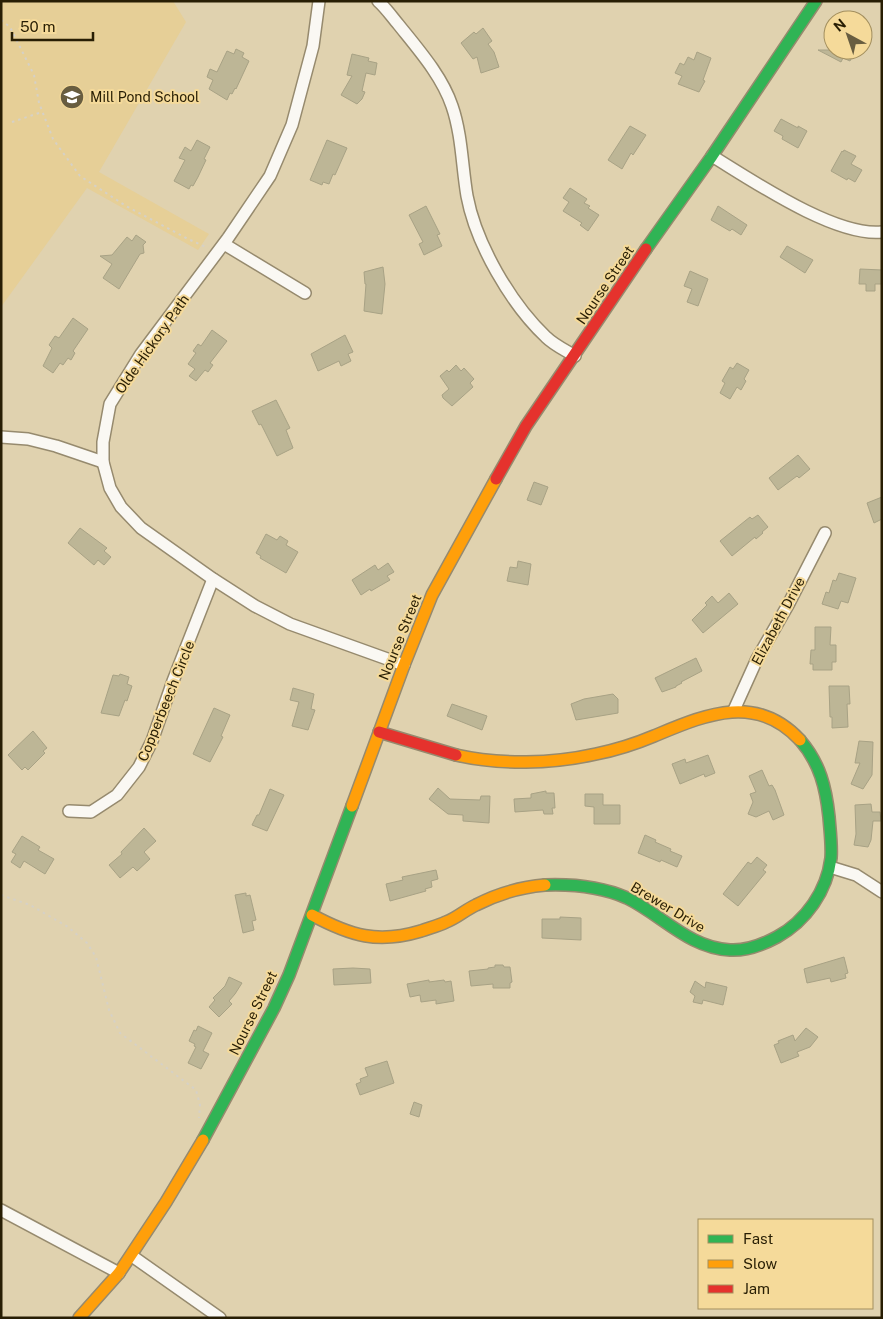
<svg xmlns="http://www.w3.org/2000/svg" width="883" height="1319" font-family="'Public Sans',sans-serif">
<rect width="100%" height="100%" fill="#e0d2af"/>
<path fill="#e6cf97" d="M1,1H173L186,22L99,172L209,234L198,250L87,188L1,307Z"/>
<g fill="#bdb696" stroke="#a8a285">
<path d="M483,28L492,41L488,44L494,52L499,67L481,73L477,57L473,59L461,43L474,32L476,34Z"/>
<path d="M236,49L244,53L242,57L249,61L236,89L235,88L232,94L230,93L227,100L209,89L213,80L207,77L210,69L217,72L227,51L234,54Z"/>
<path d="M818,50H856L850,61L843,58L841,62Z"/>
<path d="M697,52L711,58L703,80L705,81L699,92L678,84L682,76L675,73L680,63L684,65L688,57L694,60Z"/>
<path d="M352,54L369,58L368,61L377,63L375,75L366,73L362,91L365,92L362,99L357,104L341,95L352,76L347,75Z"/>
<path d="M781,119L798,128V126L807,131L798,148L782,139L783,136L774,131Z"/>
<path d="M630,126L646,135L633,155L631,153L622,169L608,160Z"/>
<path d="M197,140L210,147L204,159L206,160L198,177L193,186L191,185L189,189L174,181L185,160L179,158L185,147L191,151Z"/>
<path d="M327,140L347,148L335,175L333,174L329,184L323,182L322,185L310,180Z"/>
<path d="M844,150L856,156L851,164L862,170L855,182L848,178L847,180L831,171L842,151L843,152Z"/>
<path d="M570,188L587,199L584,203L590,206L588,208L599,215L588,231L580,225L582,223L563,211L569,202L563,198Z"/>
<path d="M426,206L440,234L437,235L442,246L424,255L419,244L423,242L409,215Z"/>
<path d="M718,206L747,225L741,235L732,229L730,231L711,220Z"/>
<path d="M136,235L146,242L143,245L144,253L140,254L119,289L103,278L112,264L100,256L112,255L127,237L132,241Z"/>
<path d="M787,246L813,260L805,273L780,257Z"/>
<path d="M383,267L385,284L382,314L364,311L366,284H365L364,272Z"/>
<path d="M860,269L882,270V284H875V291H866V284H859Z"/>
<path d="M690,271L708,279L698,306L687,302L692,289L684,286Z"/>
<path d="M73,318L88,329L73,351L75,353L71,360L68,358L63,365L60,363L53,373L43,366L52,348L49,345L55,336L59,338Z"/>
<path d="M212,330L227,341L210,363L213,365L208,372L205,370L196,381L189,376L195,369L188,364L196,353L193,351L198,344L201,346Z"/>
<path d="M345,335L353,352L348,354L351,361L341,366L339,361L318,371L311,354Z"/>
<path d="M737,363L749,370L744,379L746,381L741,390L737,387L730,399L720,393L725,383L722,381L730,367L733,369Z"/>
<path d="M456,365L461,371L464,368L474,379L470,383L473,387L452,406L443,398L442,395L449,389L440,376L447,370L449,372Z"/>
<path d="M276,400L290,428L286,430L293,448L277,456L261,424L259,425L252,411Z"/>
<path d="M798,455L810,469L799,478L797,476L778,490L769,478Z"/>
<path d="M534,482L548,487L541,505L527,500Z"/>
<path d="M882,497V519L874,523L867,503Z"/>
<path d="M758,515L768,527L762,532L763,533L756,539L755,537L732,556L720,541L750,517L752,519Z"/>
<path d="M80,528L107,548L104,551L111,557L104,565L98,560L94,565L68,543Z"/>
<path d="M266,534L277,540L280,536L288,541L286,545L298,552L286,573L260,558L261,556L256,553Z"/>
<path d="M518,561L531,564L528,585L507,581L510,567L517,568Z"/>
<path d="M388,563L394,572L387,576L390,580L371,591L370,589L361,595L352,580L375,565L378,570Z"/>
<path d="M839,573L856,578L848,603L841,601L838,609L822,604L826,592L829,593L833,580L836,581Z"/>
<path d="M729,593L738,604L703,633L692,620L707,605L705,603L712,596L718,603Z"/>
<path d="M815,627H831L830,645H836V662H832V670H813V664H810L811,650H815Z"/>
<path d="M696,658L702,671L681,682L682,683L676,686V687L662,692L655,678Z"/>
<path d="M120,674L129,677L127,684L132,686L127,701L125,700L119,716L101,713L113,675L119,676Z"/>
<path d="M829,686H849L850,704H847L848,727L832,728V717H830Z"/>
<path d="M293,688L314,694L311,709L315,710L308,730L292,726L299,702L290,700Z"/>
<path d="M613,694L618,699V713L576,720L571,704L584,699Z"/>
<path d="M452,704L487,716L482,730L447,716Z"/>
<path d="M214,708L230,715L221,736L223,737L210,762L193,754Z"/>
<path d="M33,731L47,748L43,751L45,753L28,770L25,767L22,770L8,755Z"/>
<path d="M859,741L873,742L872,775L863,789L851,784L860,763H855Z"/>
<path d="M708,755L715,773L705,777L704,774L680,784L672,764L685,759L686,763Z"/>
<path d="M762,770L769,786L772,785L775,790L784,815L773,820L769,811L756,817L748,814L753,802L750,794L756,792L749,776Z"/>
<path d="M438,788L450,799L480,800L481,796H490L489,823L463,821V815L448,814L429,799Z"/>
<path d="M270,789L284,795L267,831L252,825L257,815H259Z"/>
<path d="M546,791V793H554L555,808H552L553,814H544L543,810L515,812L514,799L531,798V794Z"/>
<path d="M585,794H603V805H620V824H594V807L585,806Z"/>
<path d="M871,804L872,812H880L881,821H873L871,840L868,847L854,845L856,834L855,805Z"/>
<path d="M144,828L156,841L144,852L150,859L137,871L133,867L120,878L109,865L122,854L121,852Z"/>
<path d="M645,835L656,840L655,842L671,849L670,851L682,856L677,867L661,860L660,862L638,853Z"/>
<path d="M22,836L40,847L38,850L54,859L45,874L24,861L20,868L11,862L16,854L12,852Z"/>
<path d="M757,857L767,865L763,870L766,872L738,906L723,894L748,862L751,864Z"/>
<path d="M436,870L438,879L431,881L432,887L425,889L426,891L390,901L386,884L403,880L402,877Z"/>
<path d="M246,893V896L250,895L256,920L252,921L254,930L243,933L235,895Z"/>
<path d="M560,917L581,918V940L542,938V919H560Z"/>
<path d="M844,957L848,973L845,974L846,978L831,982L830,978L807,983L804,969Z"/>
<path d="M495,965H503L504,967H510L512,982L510,983V988H493V984L471,986L469,971L488,969V968L495,967Z"/>
<path d="M353,968L370,969L371,983L334,985L333,969Z"/>
<path d="M229,977L242,983L235,994L229,1001L232,1004L219,1017L209,1007L215,1000L213,998L225,986Z"/>
<path d="M429,980V982L444,980L445,982L451,981L454,1001L436,1004V1000L421,1002L420,995L410,997L407,984Z"/>
<path d="M695,981L705,988L706,982L727,987L723,1005L703,1000L702,1004L693,1002L695,996L690,992Z"/>
<path d="M198,1026L212,1033L203,1051L209,1054L201,1069L188,1063L196,1047L194,1046L195,1044L189,1041L194,1030L196,1031Z"/>
<path d="M806,1028L818,1037L810,1047L797,1052L799,1056L781,1063L774,1045L779,1043L778,1041L793,1035L795,1041Z"/>
<path d="M387,1061L394,1083L360,1095L356,1084L361,1082L360,1079L368,1076L365,1068Z"/>
<path d="M414,1102L422,1105L419,1117L410,1114Z"/>
</g>
<g fill="none" stroke-linecap="round" stroke-linejoin="round">
<g stroke="#968a6e" stroke-width="14">
<g id="street">
<path d="M319,1L313,46L292,125L270,176L228,238L141,354L110,404L103,442V462L110,488L121,507L141,528L213,579L255,606L290,624L404,665"/>
<path d="M378,1C386,8 392,17 398,24C418,49 442,76 452,106C462,135 462,167 467,196C476,244 511,304 546,337C554,345 565,350 575,356"/>
<path d="M712,156C753,181 835,237 882,232"/>
<path d="M224,244L305,293"/>
<path d="M1,437L28,439L56,446L103,462"/>
<path d="M734,710L757,659L788,605L825,533"/>
<path d="M69,811L91,812L117,795L139,767L152,741L173,681L213,579"/>
<path d="M830,867L856,875L882,892"/>
<path d="M1,1210L119,1273"/>
<path d="M132,1256L220,1318"/>
</g>
</g>
<g stroke="#968a6e" stroke-width="14">
<g id="fast">
<path d="M646,249L712,156L816,1"/>
<path d="M545,885C572,884 602,887 627,898C662,915 689,948 730,950C746,951 764,944 777,937C806,921 827,891 831,858C832,845 830,830 829,817C826,788 820,763 800,740"/>
<path d="M203,1140L274,1008L289,975L352,806"/>
</g>
</g>
<g stroke="#968a6e" stroke-width="14">
<g id="slow">
<path d="M456,755C501,765 551,764 596,754C616,750 635,744 654,736C705,715 755,692 800,740"/>
<path d="M352,806L404,665L432,595L496,479"/>
<path d="M312,915C351,936 378,944 421,931C429,928 438,926 446,922C457,918 465,910 476,905C497,894 522,887 545,885"/>
<path d="M79,1318L119,1273L166,1202L203,1140"/>
</g>
</g>
<g stroke="#968a6e" stroke-width="14">
<g id="jam">
<path d="M496,479L526,426L646,249"/>
<path d="M379,732L456,755"/>
</g>
</g>
<g stroke="#d6d1c6" stroke-width="2" stroke-dasharray="2.5 4" stroke-linecap="butt">
<path d="M1,20L10,27L34,75L39,103L53,139L80,176L126,206L188,239L208,248"/>
<path d="M12,122L42,112"/>
<path d="M1,895L30,905L68,927L87,943L96,957L109,1010L120,1033L196,1090L200,1105L199,1118"/>
</g>
<use href="#street" stroke="#faf8f3" stroke-width="11"/>
<use href="#fast" stroke="#30b455" stroke-width="11"/>
<use href="#slow" stroke="#ff9f0a" stroke-width="11"/>
<use href="#jam" stroke="#e5322d" stroke-width="11"/>
</g>
<defs>
<g id="school-disc" transform="scale(1.25)"><circle r="9.5" fill="#685d40" stroke="#f5da9a"/><path d="M0-5L7-2L0 1L-7-2ZM-4 1L0 2.5L4 1V4Q0 6-4 4Z" fill="#fff"/></g>
</defs>
<g fill-rule="evenodd">
<use href="#school-disc" x="72" y="97"/>
</g>
<g text-anchor="middle" stroke-width="4" stroke-linejoin="round" paint-order="stroke">
<g font-size="14" fill="#281e04" stroke="#f5da9a" text-anchor="start">
<text x="90" y="102">Mill Pond School</text>
</g>
<g font-size="14" fill="#281e04" stroke="#f5da9a">
<text transform="translate(605 285) rotate(-56)" y="5">Nourse Street</text>
<text transform="translate(152 344) rotate(-55)" y="5">Olde Hickory Path</text>
<text transform="translate(778 621) rotate(-62)" y="5">Elizabeth Drive</text>
<text transform="translate(400 637) rotate(-68)" y="5">Nourse Street</text>
<text transform="translate(166 701) rotate(-68)" y="5">Copperbeech Circle</text>
<text transform="translate(668 907) rotate(31)" y="5">Brewer Drive</text>
<text transform="translate(253 1013) rotate(-64)" y="5">Nourse Street</text>
</g>
</g>
<rect width="883" height="1319" fill="none" stroke="#281e04" stroke-width="5"/>
<rect x="698" y="1219" width="175" height="90" fill="#f5da9a" stroke="#a38f5e"/>
<rect x="708" y="1235" width="25" height="8" fill="#30b455" stroke="#a38f5e"/>
<text x="743" y="1244" font-size="15" fill="#281e04">Fast</text>
<rect x="708" y="1260" width="25" height="8" fill="#ff9f0a" stroke="#a38f5e"/>
<text x="743" y="1269" font-size="15" fill="#281e04">Slow</text>
<rect x="708" y="1285" width="25" height="8" fill="#e5322d" stroke="#a38f5e"/>
<text x="743" y="1294" font-size="15" fill="#281e04">Jam</text>
<g transform="translate(848 35) rotate(320)"><circle r="24" fill="#f5da9a" stroke="#a38f5e"/>
<path d="M0-4L9 19L0 12L-9 19Z" fill="#685d40"/>
<text y="-8" font-size="14" font-weight="bold" text-anchor="middle" fill="#281e04">N</text>
</g>
<path d="M12 32v8h81v-8" fill="none" stroke="#281e04" stroke-width="2.5"/>
<text x="20" y="32" font-size="15" fill="#281e04" stroke="#f5da9a" stroke-width="4" paint-order="stroke">50 m</text>
</svg>
